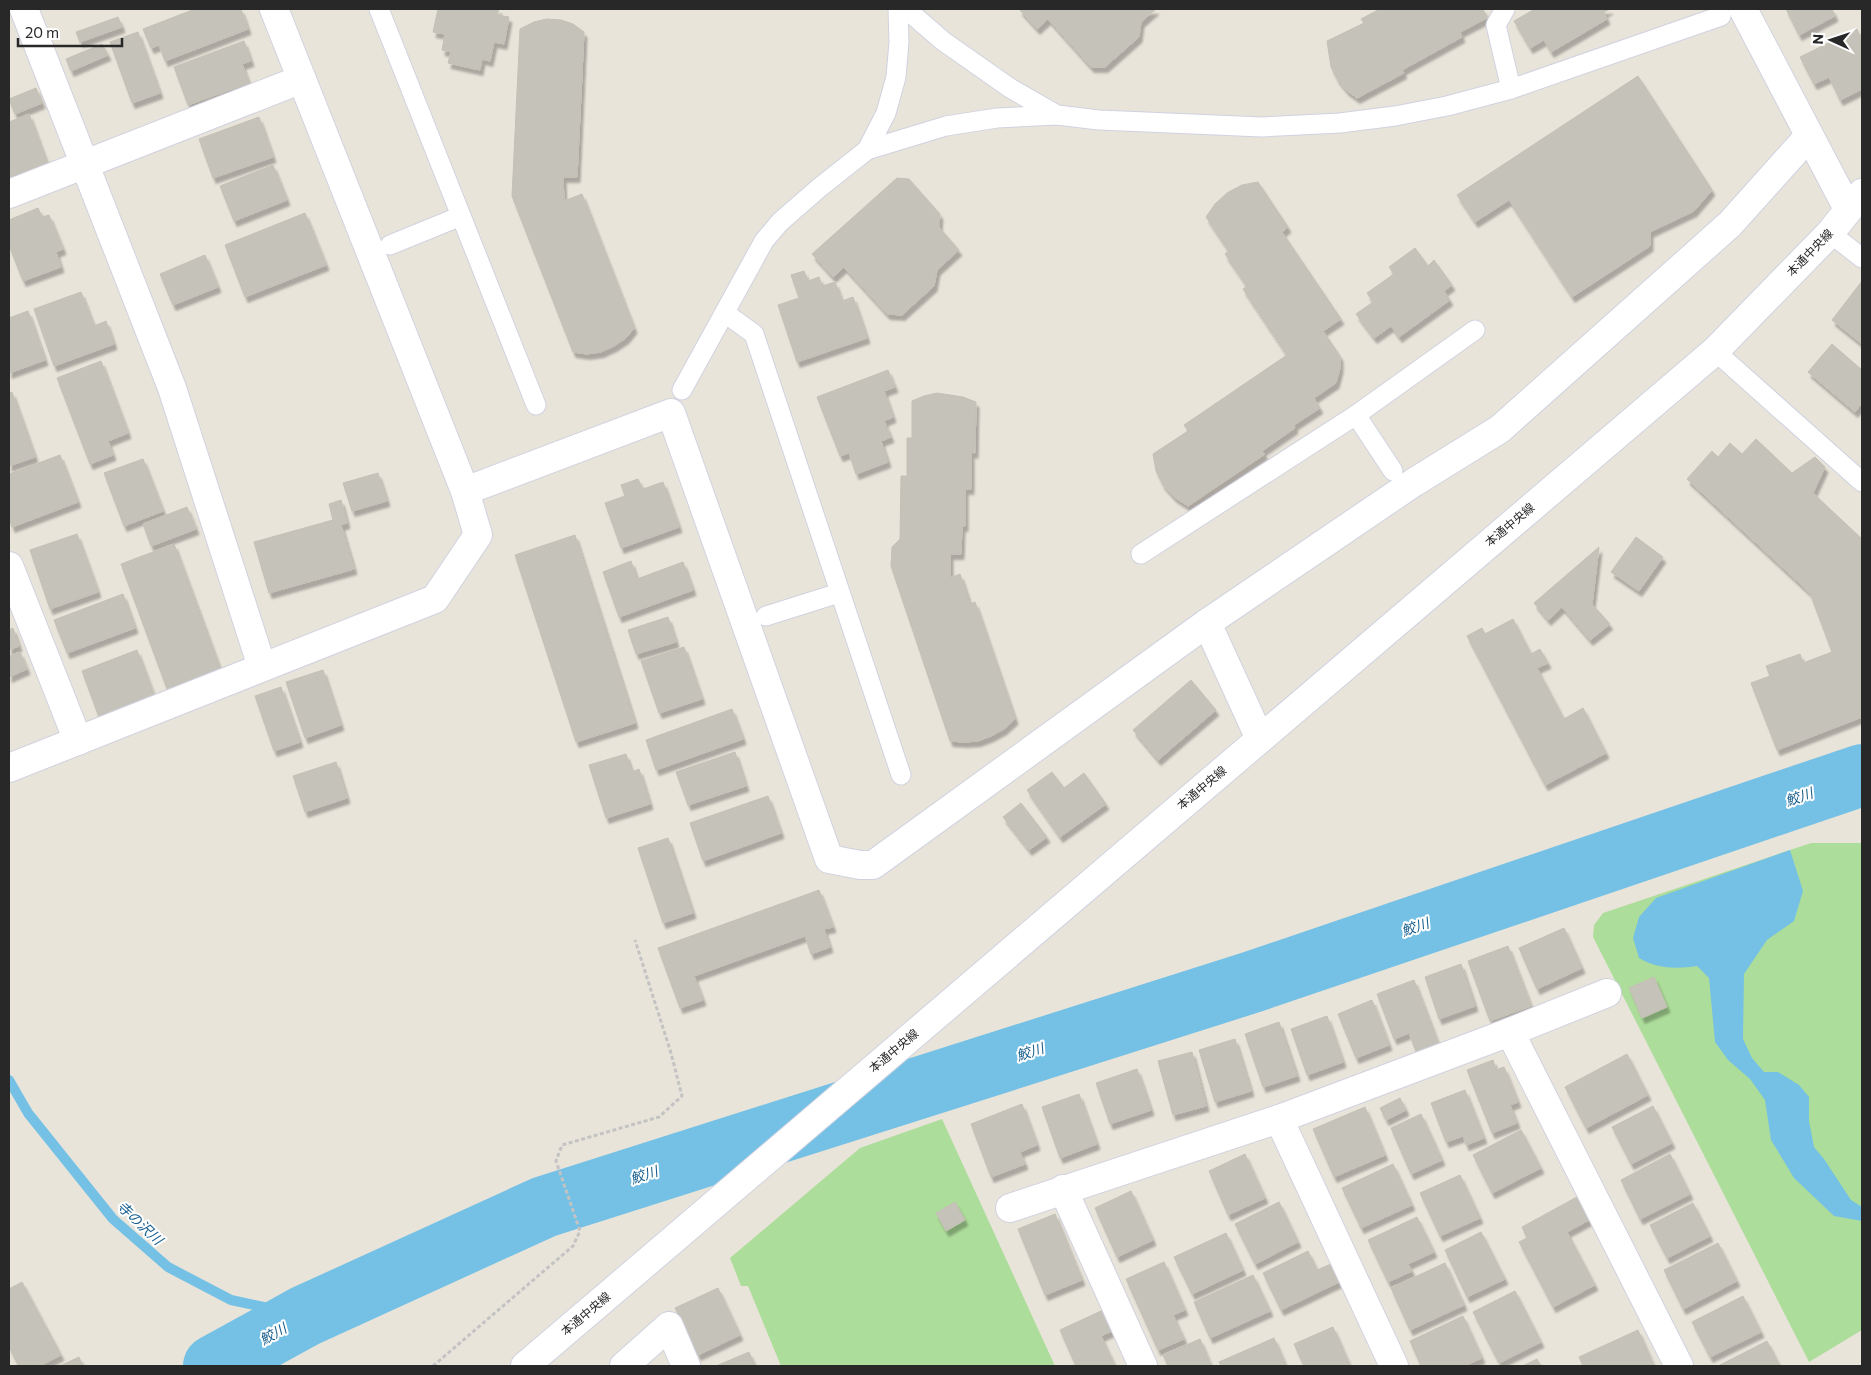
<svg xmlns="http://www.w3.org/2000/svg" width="1871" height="1375" font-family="Commissioner,'Noto Sans JP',sans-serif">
<defs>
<filter id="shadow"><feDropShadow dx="3" dy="5.5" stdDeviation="1" flood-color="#0004"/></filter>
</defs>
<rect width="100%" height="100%" fill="#e9e4da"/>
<g fill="#addd9a">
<path d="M1811,843H1862V1330L1809,1362L1593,937L1594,925L1603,913Z"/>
<path d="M942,1119L1055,1366H781L748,1286H741L730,1258L860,1148Z"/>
</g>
<path fill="#74c1e5" d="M1790,850L1803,891L1794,921L1767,940L1744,974L1743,1039L1752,1058L1764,1072H1778L1799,1085L1809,1097V1121L1814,1147L1824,1159L1851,1200L1862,1207V1221L1834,1216L1794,1178L1771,1140L1765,1100L1750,1079L1728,1060L1715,1042L1709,978L1697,966C1677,969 1657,969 1639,958L1633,938L1639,917L1656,898Z"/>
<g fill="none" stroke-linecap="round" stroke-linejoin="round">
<path stroke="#74c1e5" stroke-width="10" d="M9,1080L28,1113L113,1219L168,1267L231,1300L305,1316"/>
<path stroke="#74c1e5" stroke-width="62" d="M214,1366L305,1316L544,1207L1252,982L1862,775"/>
</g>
<g fill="#c5c2b9" stroke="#c4c0b5" filter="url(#shadow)">
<path d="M195,9H241L248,29L165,61L159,45L151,48L143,29Z"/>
<path d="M438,9H499L497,15L509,17L504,44L494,42L490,61L482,59L480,70L448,63L451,52L442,50L445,34L433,32Z"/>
<path d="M1019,9H1156L1141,22L1139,37L1105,67H1091L1048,19L1037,29Z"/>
<path d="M1380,9H1483L1487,18L1460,32L1462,37L1402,70L1404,73L1357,98L1346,90L1337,79L1331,67L1327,41L1364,23L1361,19Z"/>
<path d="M1532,9H1610L1604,12L1607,19L1551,52L1544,40L1530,48L1514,21L1533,10Z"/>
<path d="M1786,9H1832L1835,16L1799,35Z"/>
<path d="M118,17L122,27L80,42L76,32Z"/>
<path d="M547,19L561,20L573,24L584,32L577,177H563L564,201L582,194L634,328L626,338L614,346L601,352L587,354L573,352L512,196L520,29L534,22Z"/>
<path d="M1857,29L1862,40V89L1840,100L1829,77L1814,84L1800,57Z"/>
<path d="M138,32L160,93L132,103L110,42Z"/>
<path d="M244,41L251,61L242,64L249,83L188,105L174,67Z"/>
<path d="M102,44L108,55L71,71L66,59Z"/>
<path d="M1638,76L1712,190L1694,211L1650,232V246L1572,297L1509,200L1475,222L1457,195Z"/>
<path d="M36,88L42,103L15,114L9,99Z"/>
<path d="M29,114L47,163L9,177V122Z"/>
<path d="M259,117L273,157L213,178L199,139Z"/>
<path d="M273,165L287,200L234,221L220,186Z"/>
<path d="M897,178L909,179L940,214L939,227L959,250L937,270L934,286L902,315L887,314L844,267L833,277L812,254Z"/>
<path d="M1258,182L1288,227L1282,232L1341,319L1323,331L1340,356V368L1336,383L1314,398L1320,408L1294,425L1295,428L1262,451L1265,454L1188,506L1174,497L1163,485L1156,471L1153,454L1188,431L1184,425L1287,355L1243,289L1247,286L1225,254L1229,251L1206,217L1215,204L1227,193L1242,185Z"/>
<path d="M38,208L42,217L49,215L63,249L56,252L61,267L23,281L9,245V220Z"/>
<path d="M305,213L326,265L245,297L225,245Z"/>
<path d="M1415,248L1428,266L1434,260L1452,285L1444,291L1450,300L1399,337L1391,326L1374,338L1356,314L1373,302L1367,293L1394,274L1389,267Z"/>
<path d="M205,255L218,287L173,305L160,274Z"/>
<path d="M804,271L808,281L819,277L822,286L835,282L842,301L853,297L867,338L797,362L778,305L799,298L791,275Z"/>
<path d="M1862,281V344L1832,320Z"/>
<path d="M81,292L94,326L106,321L114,344L54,366L34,309Z"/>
<path d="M28,311L45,360L9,373V318Z"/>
<path d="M1832,344L1862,370V403L1855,412L1808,372Z"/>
<path d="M101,361L128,433L108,441L113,455L90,464L57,378Z"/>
<path d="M888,370L895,387L884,391L893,417L884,421L891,437L881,441L888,462L856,474L849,453L840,456L817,397Z"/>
<path d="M12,392L35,457L9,466V393Z"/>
<path d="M937,393L963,397L976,402L975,453L971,452V489H965V526H962L961,554H950V578L960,574L970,604L975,602L1015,719L1004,729L991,736L978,741L964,742L950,741L891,566L892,547L900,539L901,476H907V438H912V401L924,396Z"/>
<path d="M1756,439L1792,473L1815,457L1825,467L1813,493L1862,539V717L1777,750L1751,683L1770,676L1766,666L1800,654L1803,663L1832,652L1810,593L1687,479L1712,451L1718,457L1730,443L1742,454Z"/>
<path d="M60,455L78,502L12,527L9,518V474Z"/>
<path d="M143,459L163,511L124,526L104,473Z"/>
<path d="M378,473L387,501L352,511L343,483Z"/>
<path d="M638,479L643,489L663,482L679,527L621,548L605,503L625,496L621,485Z"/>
<path d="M341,500L347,523L341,525L354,569L269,593L254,542L333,520L329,504Z"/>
<path d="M187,507L196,529L151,546L143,524Z"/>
<path d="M77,534L98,592L50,609L30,550Z"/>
<path d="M575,535L635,723L576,742L515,555Z"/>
<path d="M1636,537L1663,557L1639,591L1611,572Z"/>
<path d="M174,544L220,669L167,689L121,564Z"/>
<path d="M1599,547L1592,604L1610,624L1590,640L1562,607L1548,620L1534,603Z"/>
<path d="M631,561L637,579L683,562L693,590L619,617L603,572Z"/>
<path d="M123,594L135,628L67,653L54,620Z"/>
<path d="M668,617L676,642L636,654L628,630Z"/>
<path d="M1513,619L1531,654L1540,649L1548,663L1537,668L1564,719L1583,708L1606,753L1545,785L1467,636L1482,628L1485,634Z"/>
<path d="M13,628L19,646L9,650V630Z"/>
<path d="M684,647L702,699L659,713L641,661Z"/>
<path d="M137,650L154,696L99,717L82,671Z"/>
<path d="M20,652L27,669L9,677V656Z"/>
<path d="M323,670L341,725L305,738L286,682Z"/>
<path d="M1191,680L1216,710L1158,760L1133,730Z"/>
<path d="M281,687L300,742L274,751L255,696Z"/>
<path d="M732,709L743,739L656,770L646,740Z"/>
<path d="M735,752L746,786L688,805L676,772Z"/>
<path d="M626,754L632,772L639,769L650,804L606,818L589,765Z"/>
<path d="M336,762L347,798L305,812L293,776Z"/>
<path d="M1052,772L1064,788L1084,773L1106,804L1060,837L1027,790Z"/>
<path d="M768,796L781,833L703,861L690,823Z"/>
<path d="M1021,803L1047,837L1029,850L1003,817Z"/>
<path d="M668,838L693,913L663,923L638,848Z"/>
<path d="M819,890L833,927L824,929L830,947L811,954L805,936L694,976L703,1000L680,1008L658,948Z"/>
<path d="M1564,928L1582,968L1537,989L1519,948Z"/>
<path d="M1508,946L1531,1006L1490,1021L1468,961Z"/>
<path d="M1461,964L1475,1006L1439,1019L1425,977Z"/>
<path d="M1654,977L1667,1007L1642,1018L1629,988Z"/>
<path d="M1414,980L1439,1046L1417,1054L1409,1033L1394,1039L1377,994Z"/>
<path d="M1372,1000L1389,1045L1356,1058L1338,1014Z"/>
<path d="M1327,1016L1343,1062L1307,1075L1291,1029Z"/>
<path d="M1279,1022L1297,1076L1263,1087L1245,1034Z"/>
<path d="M1235,1039L1251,1091L1215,1102L1199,1050Z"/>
<path d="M1192,1052L1206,1106L1173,1115L1158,1061Z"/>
<path d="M1627,1054L1648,1095L1586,1128L1565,1087Z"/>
<path d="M1493,1060L1496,1070L1504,1067L1518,1102L1510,1105L1517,1123L1492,1133L1467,1070Z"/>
<path d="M1137,1069L1151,1110L1110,1124L1096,1083Z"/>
<path d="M1465,1090L1484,1138L1466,1145L1463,1136L1446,1142L1431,1103Z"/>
<path d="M1079,1094L1097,1144L1060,1158L1042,1107Z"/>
<path d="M1400,1098L1406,1110L1386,1120L1380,1108Z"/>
<path d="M1022,1104L1037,1145L1020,1152L1025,1164L991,1177L971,1124Z"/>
<path d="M1653,1106L1672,1143L1631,1164L1612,1127Z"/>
<path d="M1365,1107L1385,1155L1334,1177L1313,1129Z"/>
<path d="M1421,1114L1442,1160L1411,1174L1391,1128Z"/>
<path d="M1521,1130L1541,1168L1492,1193L1473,1155Z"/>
<path d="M1245,1154L1265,1198L1228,1215L1209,1171Z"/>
<path d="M1670,1154L1690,1194L1640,1219L1621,1180Z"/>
<path d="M1393,1164L1412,1205L1361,1228L1342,1188Z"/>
<path d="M1460,1175L1480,1218L1440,1236L1420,1193Z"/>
<path d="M1131,1191L1153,1240L1117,1257L1095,1208Z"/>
<path d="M1577,1197L1589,1220L1567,1232L1595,1285L1553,1307L1519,1242L1527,1238L1522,1227Z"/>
<path d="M955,1202L965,1220L946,1231L936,1213Z"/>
<path d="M1279,1202L1298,1242L1255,1264L1235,1224Z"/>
<path d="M1693,1203L1710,1236L1667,1258L1650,1225Z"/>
<path d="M1055,1214L1082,1280L1045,1295L1018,1229Z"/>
<path d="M1417,1217L1434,1252L1408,1264L1412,1271L1388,1282L1368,1240Z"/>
<path d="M1481,1232L1505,1279L1467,1297L1445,1250Z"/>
<path d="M1226,1233L1243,1270L1192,1294L1174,1257Z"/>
<path d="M1718,1243L1737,1281L1683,1309L1664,1270Z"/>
<path d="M1308,1251L1317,1270L1331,1264L1339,1282L1281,1310L1263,1273Z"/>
<path d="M1164,1262L1185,1310L1173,1315L1184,1339L1158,1350L1126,1279Z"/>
<path d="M1445,1263L1464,1305L1410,1330L1391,1288Z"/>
<path d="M1253,1275L1270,1311L1210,1338L1194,1302Z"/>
<path d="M22,1282L61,1355L40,1366H19L9,1347V1289Z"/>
<path d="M718,1288L740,1335L698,1355L675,1308Z"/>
<path d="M1515,1291L1541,1342L1499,1363L1473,1312Z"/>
<path d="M1743,1296L1761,1332L1710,1357L1692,1322Z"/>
<path d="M1103,1310L1112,1331L1101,1336L1115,1366H1076L1060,1330Z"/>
<path d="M1463,1316L1482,1358L1464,1366H1421L1410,1341Z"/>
<path d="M1333,1327L1350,1366H1304L1294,1344Z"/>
<path d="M1638,1330L1654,1366H1583L1579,1357Z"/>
<path d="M1274,1338L1286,1366H1221L1219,1362Z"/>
<path d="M1200,1339L1211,1366H1168L1163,1355Z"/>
<path d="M1767,1341L1780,1366H1718Z"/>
<path d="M749,1352L755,1366H716Z"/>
<path d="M79,1357L83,1366H60Z"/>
<path d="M1537,1359L1541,1366H1523Z"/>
</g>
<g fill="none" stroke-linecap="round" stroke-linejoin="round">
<g stroke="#d0d2e0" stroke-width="21">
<g id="lane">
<path d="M379,9L536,405"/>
<path d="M906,9L943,41L1010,88L1057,115L1099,120L1262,127L1340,123L1395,116L1447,106L1511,89L1721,16"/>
<path d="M1505,9L1496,25L1511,89"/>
<path d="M867,150L946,126L997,118L1057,115"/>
<path d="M1830,233L1862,258"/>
<path d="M390,245L461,216"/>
<path d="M725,313L754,334L901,775"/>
<path d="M1715,351L1862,482"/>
<path d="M682,390L764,241L780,222L819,188L867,150L886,113L896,77L899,42L898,9"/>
<path d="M1356,415L1393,471"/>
<path d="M1141,554L1356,415L1475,330"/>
<path d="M766,616L839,593"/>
</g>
</g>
<g stroke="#d0d2e0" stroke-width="30">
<g id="street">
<path d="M24,9L172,388L262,667"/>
<path d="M9,194L302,79"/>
<path d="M9,566L78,741"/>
<path d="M1207,623L1260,739"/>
<path d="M9,768L435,599L478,535L465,491"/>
<path d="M1510,1032L1679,1366"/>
<path d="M1279,1119L1394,1366"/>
<path d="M1063,1189L1143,1366"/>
<path d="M1010,1208L1279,1119L1510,1032L1607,993"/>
<path d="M624,1366L669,1326L686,1366"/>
</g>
</g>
<g stroke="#d0d2e0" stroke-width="30">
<g id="secondary">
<path d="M274,9L465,491L671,413L829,859L860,865H873L1207,623L1413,483L1500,429L1730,224L1809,136"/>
<path d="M1743,9L1848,209"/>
<path d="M525,1366L1715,351L1830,233L1862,193"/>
</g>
</g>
<path stroke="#c3c3c3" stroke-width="3" stroke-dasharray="4 2.5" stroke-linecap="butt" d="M433,1366L573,1246L580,1231L556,1161L562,1145L659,1117L682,1096L671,1053L635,940"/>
<use href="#lane" stroke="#fff" stroke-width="19"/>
<use href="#street" stroke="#fff" stroke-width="28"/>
<use href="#secondary" stroke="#fff" stroke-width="28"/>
</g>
<g text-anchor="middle" stroke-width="4" stroke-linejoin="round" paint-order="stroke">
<g font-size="12" fill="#282828" stroke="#fff">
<text transform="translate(1810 253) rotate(-46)" y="4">本通中央線</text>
<text transform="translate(1510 525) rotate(-40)" y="4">本通中央線</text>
<text transform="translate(1202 788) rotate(-40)" y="4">本通中央線</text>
<text transform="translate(894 1051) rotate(-40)" y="4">本通中央線</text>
<text transform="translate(586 1314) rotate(-40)" y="4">本通中央線</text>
</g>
<g font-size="14" font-style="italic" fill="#175e8d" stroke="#fff">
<text transform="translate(1799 797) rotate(-19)" y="5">鮫川</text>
<text transform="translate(1415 927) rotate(-19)" y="5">鮫川</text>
<text transform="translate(1030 1052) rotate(-18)" y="5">鮫川</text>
<text transform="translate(644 1175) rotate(-18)" y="5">鮫川</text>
<text transform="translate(140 1223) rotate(43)" y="5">寺の沢川</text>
<text transform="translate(273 1334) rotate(-29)" y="5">鮫川</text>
</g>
</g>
<rect width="1871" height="1375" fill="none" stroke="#282828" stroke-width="20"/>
<g transform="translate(1831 40) rotate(273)" stroke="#ffffff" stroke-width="4" paint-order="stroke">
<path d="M0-4L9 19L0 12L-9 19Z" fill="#282828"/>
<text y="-8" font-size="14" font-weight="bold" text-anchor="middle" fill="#282828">N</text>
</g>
<path d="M18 38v8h104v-8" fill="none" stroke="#282828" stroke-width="2.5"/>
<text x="25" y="38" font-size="15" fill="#282828" stroke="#ffffff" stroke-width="4" paint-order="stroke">20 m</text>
</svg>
